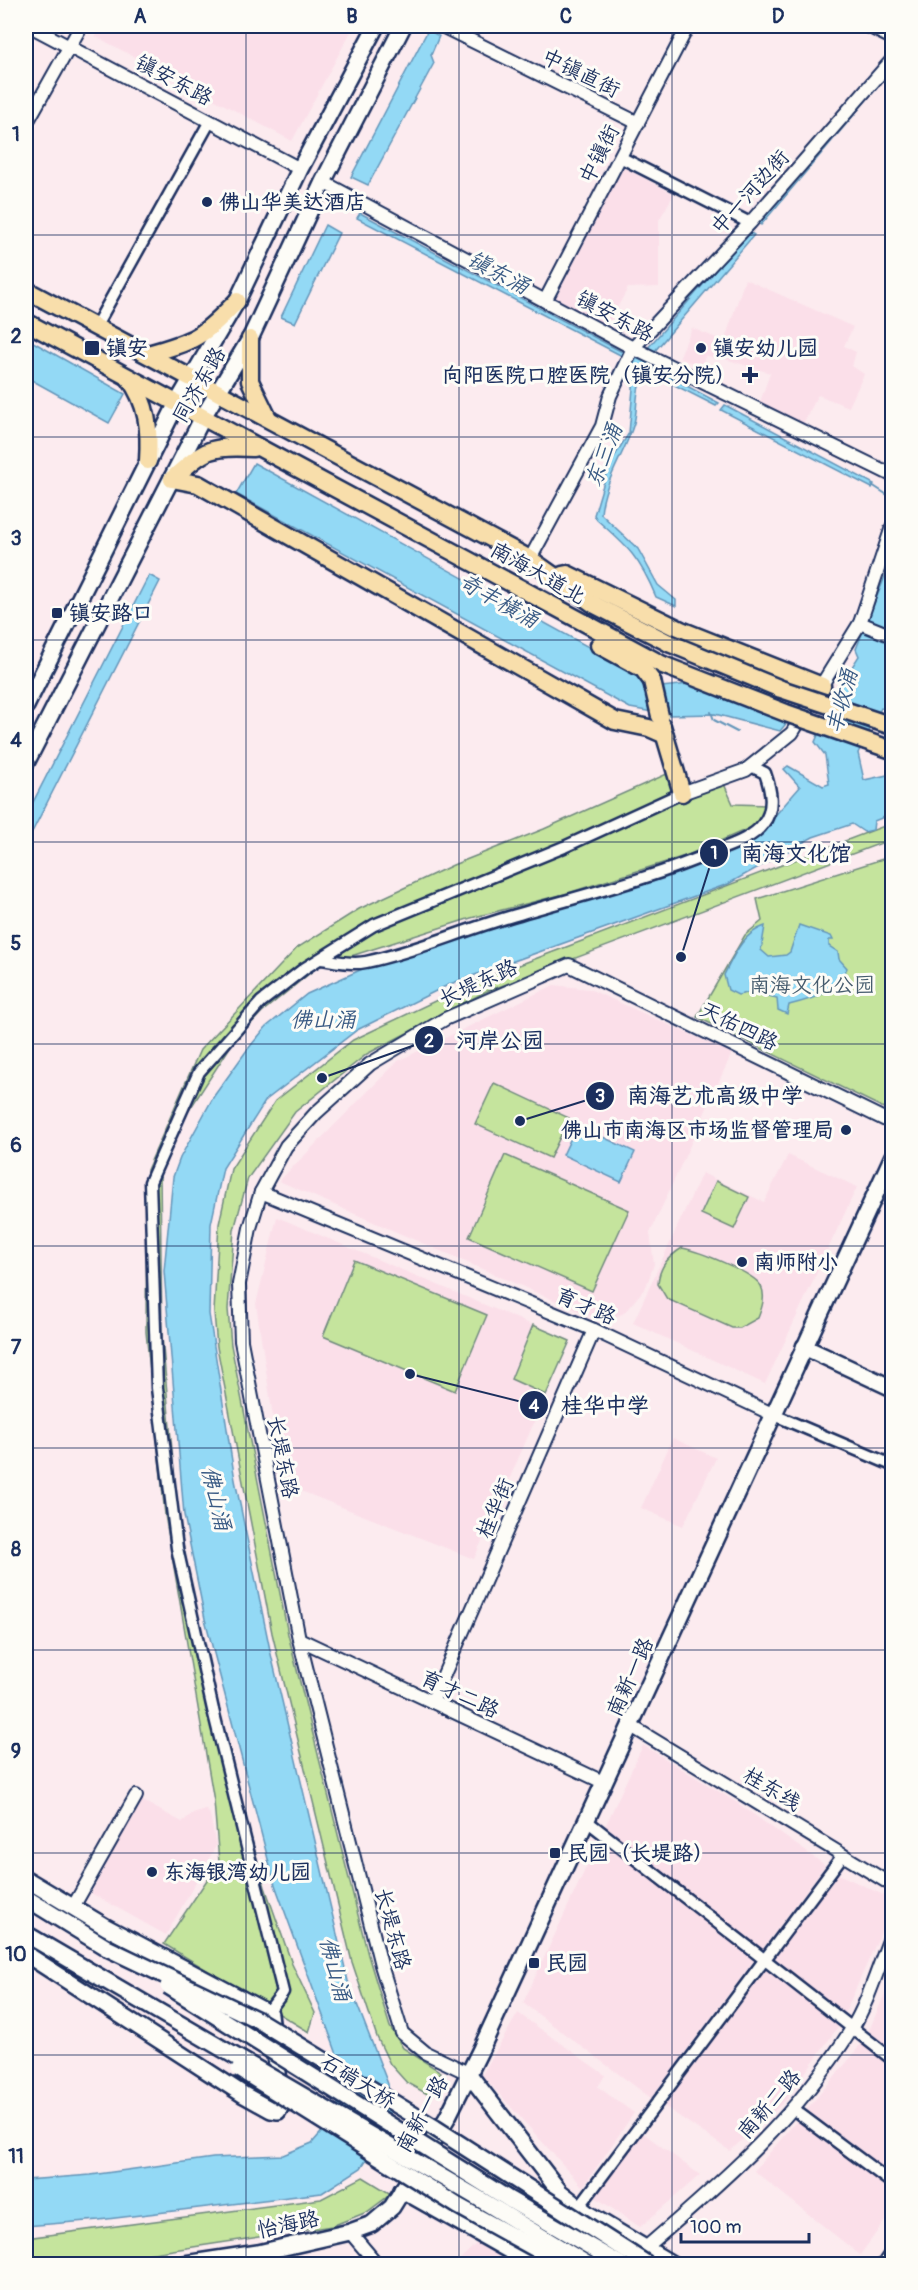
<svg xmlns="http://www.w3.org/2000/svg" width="918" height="2290" font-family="Pangolin,'LXGW WenKai TC',sans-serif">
<rect width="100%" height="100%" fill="#fcebef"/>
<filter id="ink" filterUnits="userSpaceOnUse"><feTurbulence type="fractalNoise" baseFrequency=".0167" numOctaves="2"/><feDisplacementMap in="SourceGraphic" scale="12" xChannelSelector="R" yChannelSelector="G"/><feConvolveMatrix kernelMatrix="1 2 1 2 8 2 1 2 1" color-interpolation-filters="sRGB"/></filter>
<g filter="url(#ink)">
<g fill="#fbdfe9">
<path d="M101,26H354L292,141L95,36Z"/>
<path d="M623,167L674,194L659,220V287L628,288L606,328L554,298Z"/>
<path d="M745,279L853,327L844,346L856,352L852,366L864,374L849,407L818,395L802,426L759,405L770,373L719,357Z"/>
<path d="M692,328L721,340L714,358L706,355L701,366L679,358Z"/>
<path d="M554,985L589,989L732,1053L650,1233L654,1264L646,1287L624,1313L604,1322L279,1181L398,1061Z"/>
<path d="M788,1155L857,1187L765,1384L633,1323L702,1173L764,1202Z"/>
<path d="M277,1217L570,1341L474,1559L283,1484L256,1304Z"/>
<path d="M673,1438L716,1458L683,1526L641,1508Z"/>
<path d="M643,1745L736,1802L825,1865L651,2098L523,2003Z"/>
<path d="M141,1800L182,1822L193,1813L205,1809L210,1814L216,1846L166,1935L91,1893Z"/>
<path d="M836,1873L892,1899V1908L840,2024L785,2101L730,2151L664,2106Z"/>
<path d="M892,1977V2211L860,2255L754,2171L853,2055L868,2033Z"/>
<path d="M518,2013L605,2075L598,2087L634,2113L583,2187L482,2075Z"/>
<path d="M643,2133L700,2175L640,2227L595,2197Z"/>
<path d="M478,2242L510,2264H455Z"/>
</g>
<g fill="#c5e49d" stroke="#708a7e" stroke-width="1.5">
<path d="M669,773L679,798L724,784L733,804L768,805L759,824L688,855L568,893L471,918L351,956L330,957L262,1012L232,1044L184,1118L169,1148L160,1174L162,1336L178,1519L195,1607L243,1809L265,1887L292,1964L315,2013L309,2032L164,1944L219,1862L214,1801L165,1515L146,1332L147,1170L200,1050L297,948L359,909L453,865L544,829Z"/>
<path d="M892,823V839L485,992L367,1054L295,1112L248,1178L234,1230L228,1309L231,1345L288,1634L368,1955L390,2027L403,2048L441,2072L429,2095L407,2083L390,2064L377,2037L352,1962L272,1633L217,1347L214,1312L219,1224L231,1169L275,1101L353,1040L477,981Z"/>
<path d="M892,856V1112L697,1017L745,935L762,921L757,899Z"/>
<path d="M494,1083L569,1118L550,1158L475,1124Z"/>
<path d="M505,1155L629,1210L592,1291L469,1237Z"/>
<path d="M716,1181L749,1197L734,1229L701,1214Z"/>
<path d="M682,1248C698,1251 753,1272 761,1286C766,1296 762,1308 758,1318L740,1328H732L667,1299L658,1284C659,1267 668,1257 682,1248Z"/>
<path d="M354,1260L487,1315L455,1391L323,1336Z"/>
<path d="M533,1325L570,1341L546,1395L511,1379Z"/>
<path d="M363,2177L391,2194L367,2212L332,2226L80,2264H26V2238L321,2199Z"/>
</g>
<g fill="#93d9f5" stroke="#6395b9" stroke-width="1.5">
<path d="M428,30L439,36L431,55L434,63L368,185L351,177Z"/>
<path d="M892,61V70L761,225L757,222Z"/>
<path d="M360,213L626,354L624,357L357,218Z"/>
<path d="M325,225L339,233L295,323L281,317Z"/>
<path d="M749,232L754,235L653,353L646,350Z"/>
<path d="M26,338L125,394L109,423L26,377Z"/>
<path d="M631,356L648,362L651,367L719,403L716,406L649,372C633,383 639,406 634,423C625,454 604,480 601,514L638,549L658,585L676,600V606L656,597C640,558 628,547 597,520L594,515L609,465L629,433L635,366L629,359Z"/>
<path d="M725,405L874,484L872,488L721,410Z"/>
<path d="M254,463L661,687L690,684L795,713L780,731L715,714L669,715L630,708L236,494Z"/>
<path d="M892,559V710L881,708L858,753L864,780L892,774V814L874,821L873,830L864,832L852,824L813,837L728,884L450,984L357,1030L266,1100L223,1168L211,1224L209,1314L235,1480L270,1650L348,1981L388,2084L391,2110L382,2136L361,2168L322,2193L99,2220L26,2226V2180L91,2175L213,2158L283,2155L312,2143L332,2120L343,2091L342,2068L274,1882L205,1619L184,1515L164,1271L173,1177L180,1158L214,1096L247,1050L266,1027L307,994L369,966L686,868L759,834L800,787L784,769L788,766L823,786L829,784L825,755L815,742L839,687L859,656L856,649Z"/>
<path d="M149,575L160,581L26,844V816Z"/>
<path d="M799,925L831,936L833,940H829V946L838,952L839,959L847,968C837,993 813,999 789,1005L787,1014L778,1010L777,998L752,992L738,995L728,990L724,975C734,955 743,933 765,926L761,950L769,957L786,955L790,952Z"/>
<path d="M577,1125L635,1152L621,1182L563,1155Z"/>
</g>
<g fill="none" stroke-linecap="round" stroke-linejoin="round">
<g stroke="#6395b9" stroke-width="2">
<path d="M872,485L892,498"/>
<path d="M711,712L714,720L737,732"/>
</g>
<g stroke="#1b2f5e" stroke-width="15">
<g id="minor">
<path d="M620,157L750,223"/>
<path d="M96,326L210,121"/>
<path d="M321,959C336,961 351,965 366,962C414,952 461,931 509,917C579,896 649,880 716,851C731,845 753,838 763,824C775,809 771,790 765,773L751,766"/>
<path d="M772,1414L892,1465"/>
<path d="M587,1821L892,2059"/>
<path d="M268,2012L283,1992L213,1710L177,1548L157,1388L150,1182L199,1072L261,1002L305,968L374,925L564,847L682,793"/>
<path d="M793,2109L892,2183"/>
<path d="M579,2207L843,1855"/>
</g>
</g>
<g stroke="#1b2f5e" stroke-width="16">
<g id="tertiary">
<path d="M30,26L300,169"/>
<path d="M442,26L638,123"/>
<path d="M868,26L892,38"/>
<path d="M26,124L81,26"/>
<path d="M323,182L633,348L892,475"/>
<path d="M545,301L688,26"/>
<path d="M530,559L602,426L610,396L633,348L750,223L892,60"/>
<path d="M860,623L892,636"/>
<path d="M682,793L746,770L792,733L860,623L892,527"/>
<path d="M261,1192L594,1330L772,1414"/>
<path d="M299,1639L605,1783"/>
<path d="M432,1702L594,1330"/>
<path d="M631,1726L892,1885"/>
<path d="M73,1907L136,1796"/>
<path d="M468,2073L426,2053L402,2033L381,1965L299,1639L241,1341L239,1284L250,1228L261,1192L286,1146L316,1113L370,1064L445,1019L569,965L892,1123"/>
<path d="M350,2232L377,2264"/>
<path d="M627,2264C712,2190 790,2127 851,2030C869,2001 879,1964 892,1933"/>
</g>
</g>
<g stroke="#1b2f5e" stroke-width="20">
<g id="secondary">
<path d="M26,706L177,403L237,301L300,169L376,26"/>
<path d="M26,763L203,417L250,339L323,182L403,26"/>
<path d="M804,1347L892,1388"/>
<path d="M26,1879L106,1927L270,2014L281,2106L278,2111L271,2110L244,2095L26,1954"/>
<path d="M26,1898L107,1948"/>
<path d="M26,1934L91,1972"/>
<path d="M468,2073L560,2192L588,2214L672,2264"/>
<path d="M402,2190L533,2264"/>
<path d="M185,2264L258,2253L350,2232L372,2224L392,2207L447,2118L481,2049L892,1158"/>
<path d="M886,2264L892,2255"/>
</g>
</g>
<g stroke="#1b2f5e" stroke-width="21">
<g id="trunk">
<path d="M26,290L530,559L595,605L669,643"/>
<path d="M26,322L663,665"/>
<path d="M250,339V381L268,418"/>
<path d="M148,354C196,341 202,337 237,301"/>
<path d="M129,378C148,404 150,430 148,461"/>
<path d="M172,479L198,484L615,721L649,728L665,735"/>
<path d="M172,479C205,450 209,445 253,448"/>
<path d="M562,575L567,574L681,630L822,686"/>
<path d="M599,645L643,669L652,681"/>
<path d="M662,726L682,793"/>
</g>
</g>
<use href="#minor" stroke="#fdfcf7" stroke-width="10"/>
<use href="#tertiary" stroke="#fdfcf7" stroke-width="12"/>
<use href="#secondary" stroke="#fdfcf7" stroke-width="15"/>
<use href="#trunk" stroke="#f8deab" stroke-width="16"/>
<g stroke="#1b2f5e" stroke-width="20" stroke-linecap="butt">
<g id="secondary-bridge">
<path d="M107,1948L258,2020L435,2128L647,2264"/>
<path d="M91,1972L478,2198L587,2264"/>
<path d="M168,1986L510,2200L620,2264"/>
<path d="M239,2069L458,2206L563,2264"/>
</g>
</g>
<g stroke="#1b2f5e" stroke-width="21" stroke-linecap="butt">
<g id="trunk-bridge">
<path d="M669,643L781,689L892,726"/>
<path d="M663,665L786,713L892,750"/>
<path d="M652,681L660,716"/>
</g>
</g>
<use href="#secondary-bridge" stroke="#fdfcf7" stroke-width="15"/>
<use href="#trunk-bridge" stroke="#f8deab" stroke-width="16"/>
</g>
</g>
<path fill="none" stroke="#1b2f5e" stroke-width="1.5" stroke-opacity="0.55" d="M246,26V2264M459,26V2264M672,26V2264M26,235H892M26,437H892M26,640H892M26,842H892M26,1044H892M26,1246H892M26,1448H892M26,1650H892M26,1853H892M26,2055H892"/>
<g fill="#1b2f5e" stroke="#fdfcf7" stroke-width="2">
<circle cx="207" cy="202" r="6"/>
<rect x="84" y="340" width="16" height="16" rx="3"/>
<circle cx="701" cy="348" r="6"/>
<path d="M747 366h6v6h6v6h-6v6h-6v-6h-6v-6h6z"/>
<rect x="51" y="607" width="12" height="12" rx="3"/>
<circle cx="846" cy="1130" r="6"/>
<circle cx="742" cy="1262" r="6"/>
<rect x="549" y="1847" width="12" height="12" rx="3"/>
<circle cx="152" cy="1872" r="6"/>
<rect x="528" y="1957" width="12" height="12" rx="3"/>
</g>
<g text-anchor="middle" stroke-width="6" stroke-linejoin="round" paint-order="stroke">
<g font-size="21" fill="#1b2f5e" stroke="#fdfcf7">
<text transform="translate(581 73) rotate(26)" y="7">中镇直街</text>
<text transform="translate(174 80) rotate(28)" y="7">镇安东路</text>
<text transform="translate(599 154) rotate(-63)" y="7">中镇街</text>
<text transform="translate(750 192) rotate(-48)" y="7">中一河边街</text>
<text transform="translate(615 316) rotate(28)" y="7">镇安东路</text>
<text transform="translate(199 385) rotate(-60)" y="7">同济东路</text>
<text transform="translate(538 573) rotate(29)" y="7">南海大道北</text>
<text transform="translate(478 983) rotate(-25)" y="7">长堤东路</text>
<text transform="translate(739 1026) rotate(26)" y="7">天佑四路</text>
<text transform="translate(586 1306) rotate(23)" y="7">育才路</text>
<text transform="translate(283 1457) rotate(79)" y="7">长堤东路</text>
<text transform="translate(495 1508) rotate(-67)" y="7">桂华街</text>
<text transform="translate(630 1677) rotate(-66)" y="7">南新一路</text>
<text transform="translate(460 1694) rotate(25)" y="7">育才二路</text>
<text transform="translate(772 1789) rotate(31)" y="7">桂东线</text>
<text transform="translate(393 1929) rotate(75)" y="7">长堤东路</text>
<text transform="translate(358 2081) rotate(32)" y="7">石𬒔大桥</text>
<text transform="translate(769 2104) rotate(-49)" y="7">南新二路</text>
<text transform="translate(422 2114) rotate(-61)" y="7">南新一路</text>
<text transform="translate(288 2224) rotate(-12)" y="7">怡海路</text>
</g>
<g font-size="21" font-weight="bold" fill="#1b2f5e" stroke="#fdfcf7" text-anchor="start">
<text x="219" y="209">佛山华美达酒店</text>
<text x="106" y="355">镇安</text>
<text x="713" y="355">镇安幼儿园</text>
<text x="736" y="382" text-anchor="end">向阳医院口腔医院（镇安分院）</text>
<text x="69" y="620">镇安路口</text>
<text x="834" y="1137" text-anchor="end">佛山市南海区市场监督管理局</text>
<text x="754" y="1269">南师附小</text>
<text x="567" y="1860">民园（长堤路）</text>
<text x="164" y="1879">东海银湾幼儿园</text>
<text x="546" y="1970">民园</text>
</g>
<g font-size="21" fill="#465c6e" stroke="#fdfcf7">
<text x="812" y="992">南海文化公园</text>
</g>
<g font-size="22" font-style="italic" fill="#395a84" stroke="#fdfcf7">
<text transform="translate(499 272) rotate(28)" y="8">镇东涌</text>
<text transform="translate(603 455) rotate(-69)" y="8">东三涌</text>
<text transform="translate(499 600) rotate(29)" y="8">奇丰横涌</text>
<text transform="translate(841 701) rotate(-75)" y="8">丰收涌</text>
<text x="323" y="1027">佛山涌</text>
<text transform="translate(217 1498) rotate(77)" y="8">佛山涌</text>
<text transform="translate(336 1969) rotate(75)" y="8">佛山涌</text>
</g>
</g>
<path fill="none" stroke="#1b2f5e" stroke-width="2" d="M681 957L714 853M322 1078L429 1040M520 1121L600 1096M410 1374L534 1405"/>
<g fill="#1b2f5e" stroke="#fdfcf7" stroke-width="2">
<circle cx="681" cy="957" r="6"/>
<circle cx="322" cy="1078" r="6"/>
<circle cx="520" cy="1121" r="6"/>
<circle cx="410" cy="1374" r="6"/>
<circle cx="714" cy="853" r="15"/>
<circle cx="429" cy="1040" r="15"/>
<circle cx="600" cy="1096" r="15"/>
<circle cx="534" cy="1405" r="15"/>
</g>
<g font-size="18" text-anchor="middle" font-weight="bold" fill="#fff">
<text x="714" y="859">1</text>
<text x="429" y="1047">2</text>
<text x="600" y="1102">3</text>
<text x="534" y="1412">4</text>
</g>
<g font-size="22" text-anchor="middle" font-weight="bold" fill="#1b2f5e" stroke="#fdfcf7" stroke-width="6" stroke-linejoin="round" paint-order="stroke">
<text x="796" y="861">南海文化馆</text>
<text x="500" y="1048">河岸公园</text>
<text x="715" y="1103">南海艺术高级中学</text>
<text x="605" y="1413">桂华中学</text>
</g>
<rect width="918" height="2290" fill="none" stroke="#fdfcf7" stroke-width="66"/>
<path d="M681 2233v9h128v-9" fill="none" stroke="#1b2f5e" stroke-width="3"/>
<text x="690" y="2233" font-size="18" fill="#1b2f5e" stroke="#fdfcf7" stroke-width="4.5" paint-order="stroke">100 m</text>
<rect x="33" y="33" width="852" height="2224" fill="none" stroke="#1b2f5e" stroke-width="2"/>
<g font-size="20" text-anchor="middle" font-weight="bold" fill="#1b2f5e">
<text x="140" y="23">A</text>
<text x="352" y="23">B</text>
<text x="566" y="23">C</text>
<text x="778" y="23">D</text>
<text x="16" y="141">1</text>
<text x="16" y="343">2</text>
<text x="16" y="545">3</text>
<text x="16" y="747">4</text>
<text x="16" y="950">5</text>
<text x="16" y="1152">6</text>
<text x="16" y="1354">7</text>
<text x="16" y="1556">8</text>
<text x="16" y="1758">9</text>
<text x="16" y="1961">10</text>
<text x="16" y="2163">11</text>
</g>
</svg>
